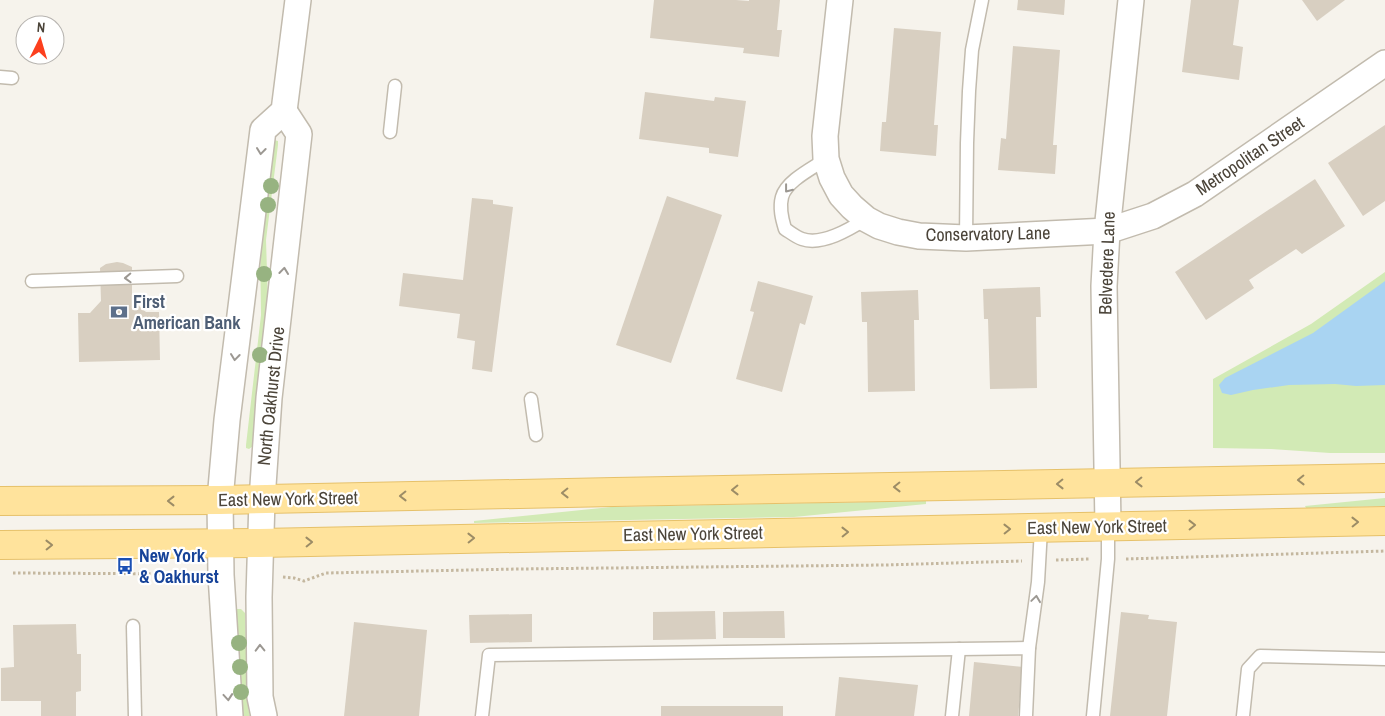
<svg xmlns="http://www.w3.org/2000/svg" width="1385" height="716" font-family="'Archivo Narrow',sans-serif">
<rect width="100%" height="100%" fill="#f6f3ec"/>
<g fill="#d2eab5">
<path d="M274,140L278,141V145L266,240L268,303V319L253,446L249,449L246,448V445L261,315L260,239Z"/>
<path d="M1385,272V453H1330L1271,449L1213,448V379L1311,324Z"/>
<path d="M1385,498V506L1306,508L1305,506Z"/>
<path d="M926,501V504L794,517L474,523V521L611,507Z"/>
<path d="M235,609H241L245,613L248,708L250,716H236Z"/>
</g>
<path fill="#a9d4f2" d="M1385,281V385L1356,386L1335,384L1289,385L1253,390L1231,395L1222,393L1219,385L1225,378L1313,333Z"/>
<g fill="#d8cfc1">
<path d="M654,0H736L749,1V0H780L777,30H782L779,57L743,53L744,48L650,38Z"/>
<path d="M1018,0H1065L1064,15L1017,10Z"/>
<path d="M1191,0H1239L1233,45L1243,47L1239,80L1182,72Z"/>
<path d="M1302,0H1345L1317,21Z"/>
<path d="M894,28L941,32L934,125H938L936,156L880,151L882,122H886Z"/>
<path d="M1013,46L1060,50L1053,145H1057L1055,174L998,170L1001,138L1006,139Z"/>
<path d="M645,92L714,101L715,97L746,101L738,157L709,153V148L639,139Z"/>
<path d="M1385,125V201L1363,216L1328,163Z"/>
<path d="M1315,179L1345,226L1302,254L1296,249L1249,280L1254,288L1206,320L1175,272Z"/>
<path d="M667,196L722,215L671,363L616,345Z"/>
<path d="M472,198L493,200V204L513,207L492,372L472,369L475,341L457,338L460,314L399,306L403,273L463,280Z"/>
<path d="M117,262L123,263L132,267V300L146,312H159L160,360L79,362L78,313H90L101,301L100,268L106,264Z"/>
<path d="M758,281L813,296L805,325L800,323L782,392L736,379L754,312L750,311Z"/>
<path d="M1040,287L1041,317H1036L1037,388L990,389L988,319H984L983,289Z"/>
<path d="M918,290L919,320H914L915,391L868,392L867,322H862L861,292Z"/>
<path d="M715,611L716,639L653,640V612Z"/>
<path d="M784,611L785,638H723V612Z"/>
<path d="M1121,612L1149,615L1148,619L1177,622L1167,716H1110Z"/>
<path d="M532,614V642L470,643L469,615Z"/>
<path d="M354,622L427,630L419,716H344Z"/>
<path d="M76,624L77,654H81V691L76,692V716H41V701H1V668L14,667L13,625Z"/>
<path d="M974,662L1023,667L1018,716H969Z"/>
<path d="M839,677L918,685L914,716H835Z"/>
<rect x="661" y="706" width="122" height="10"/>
</g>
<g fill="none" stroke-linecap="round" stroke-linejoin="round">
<g stroke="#c2bbae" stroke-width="15">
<g id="service">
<path d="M0,77L12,78"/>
<path d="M390,132L395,86"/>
<path d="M826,159C813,168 786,181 782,197C779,208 782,219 785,229C790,232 796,237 802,239C822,246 850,229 866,219"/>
<path d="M966,238L967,143L969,91L972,50L982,0"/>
<path d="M32,281L177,276"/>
<path d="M531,399L536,435"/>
<path d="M133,626L135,716"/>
<path d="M1029,648L1038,582L1041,529"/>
<path d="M482,716L489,655L1029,648L1026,716"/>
<path d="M952,716L959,649"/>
<path d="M1093,716L1108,559V526"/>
<path d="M1243,716L1248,669L1260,656L1385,659"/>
</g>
</g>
<g stroke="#c2bbae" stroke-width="28">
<g id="minor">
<path d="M840,0L825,136L826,159L832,178L841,195L852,207L866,219L879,226L898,232L919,236L966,238L1107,231L1153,216L1195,194L1385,63"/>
<path d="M1108,526L1104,286L1107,231L1131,0"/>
<path d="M230,716L221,575L220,500L227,420L263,130L284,111L298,0"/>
<path d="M264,716L260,697L259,597L262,500L269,398L299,134L284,111"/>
</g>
</g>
<g stroke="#e6c16a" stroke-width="30">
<g id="primary">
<path d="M0,501L220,500L614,492L1385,478"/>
<path d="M0,545L260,543L1385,521"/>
</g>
</g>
<g stroke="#c4b79f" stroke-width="3" stroke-dasharray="2.5 2.5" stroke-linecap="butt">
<path d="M1126,559L1385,551"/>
<path d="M1056,560L1090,559"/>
<path d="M13,573L196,574"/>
<path d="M283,577L294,578L304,581L326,573L518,569L885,565L1022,561"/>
</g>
<use href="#service" stroke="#fff" stroke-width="12"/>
<use href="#minor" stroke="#fff" stroke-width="25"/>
<use href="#primary" stroke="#ffe39c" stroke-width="28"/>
</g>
<g fill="#97b381">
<circle cx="271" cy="186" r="8"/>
<circle cx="268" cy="205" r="8"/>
<circle cx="264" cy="274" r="8"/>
<circle cx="260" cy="355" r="8"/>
<circle cx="239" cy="643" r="8"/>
<circle cx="240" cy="667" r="8"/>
<circle cx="241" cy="692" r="8"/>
</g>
<defs><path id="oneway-chevron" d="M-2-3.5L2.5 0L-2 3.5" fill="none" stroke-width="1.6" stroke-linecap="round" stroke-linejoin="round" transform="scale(1.25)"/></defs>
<g stroke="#9c9892">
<use href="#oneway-chevron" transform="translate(261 151) rotate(97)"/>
<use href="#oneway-chevron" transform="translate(788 189) rotate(128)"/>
<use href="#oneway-chevron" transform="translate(284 271) rotate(-84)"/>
<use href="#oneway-chevron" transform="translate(128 278) rotate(178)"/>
<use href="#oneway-chevron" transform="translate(235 357) rotate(97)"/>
<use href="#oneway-chevron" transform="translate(1036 599) rotate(-82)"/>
<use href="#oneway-chevron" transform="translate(260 648) rotate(-91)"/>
<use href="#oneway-chevron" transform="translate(228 697) rotate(85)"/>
</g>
<g stroke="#9c8c66">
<use href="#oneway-chevron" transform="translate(1301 480) rotate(179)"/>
<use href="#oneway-chevron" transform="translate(1139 482) rotate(179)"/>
<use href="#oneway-chevron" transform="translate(1060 484) rotate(179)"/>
<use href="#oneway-chevron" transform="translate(897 487) rotate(179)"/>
<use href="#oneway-chevron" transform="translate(735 490) rotate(179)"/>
<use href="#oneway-chevron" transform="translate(565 493) rotate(179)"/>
<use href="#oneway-chevron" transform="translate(403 496) rotate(179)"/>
<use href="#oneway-chevron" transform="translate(171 501) rotate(180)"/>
<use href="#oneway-chevron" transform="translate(1355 522) rotate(-1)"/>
<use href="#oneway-chevron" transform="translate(1192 525) rotate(-1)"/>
<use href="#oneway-chevron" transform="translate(1007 529) rotate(-1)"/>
<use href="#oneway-chevron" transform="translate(845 532) rotate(-1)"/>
<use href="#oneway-chevron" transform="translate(471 538) rotate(-1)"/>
<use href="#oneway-chevron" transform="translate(309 542) rotate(-1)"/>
<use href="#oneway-chevron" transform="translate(49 545) rotate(-1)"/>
</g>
<defs>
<g id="bank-bare" transform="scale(1.35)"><path d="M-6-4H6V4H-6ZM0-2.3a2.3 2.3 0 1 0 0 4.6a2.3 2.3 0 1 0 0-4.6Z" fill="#5c6f8a" stroke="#fff" stroke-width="2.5" paint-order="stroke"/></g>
<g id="bus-bare" transform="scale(1.35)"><path d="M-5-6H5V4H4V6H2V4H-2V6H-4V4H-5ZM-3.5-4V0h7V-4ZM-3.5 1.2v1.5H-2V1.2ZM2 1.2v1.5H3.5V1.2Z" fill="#1a4fb4" stroke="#fff" stroke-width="2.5" paint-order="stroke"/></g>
</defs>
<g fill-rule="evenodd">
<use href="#bank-bare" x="119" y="312"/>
<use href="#bus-bare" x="125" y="566"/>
</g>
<g text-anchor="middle" stroke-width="4.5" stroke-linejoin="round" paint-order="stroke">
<g font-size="18" fill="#4b4439" stroke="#fff">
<text transform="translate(1250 156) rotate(-34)" y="6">Metropolitan Street</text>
<text transform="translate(988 234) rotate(-1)" y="6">Conservatory Lane</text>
<text transform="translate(1107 263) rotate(-88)" y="6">Belvedere Lane</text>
<text transform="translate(271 396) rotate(-84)" y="6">North Oakhurst Drive</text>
<text transform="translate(288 499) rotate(-1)" y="6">East New York Street</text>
<text transform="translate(1097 527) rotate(-1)" y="6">East New York Street</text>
<text transform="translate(693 534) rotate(-1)" y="6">East New York Street</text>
</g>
<g font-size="18" font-weight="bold" fill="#4e5e75" stroke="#fff" text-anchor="start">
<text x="133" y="308">First<tspan x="133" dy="21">American Bank</tspan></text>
</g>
<g font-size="18" font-weight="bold" fill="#164399" stroke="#fff" text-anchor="start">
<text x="139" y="562">New York<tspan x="139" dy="21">&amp; Oakhurst</tspan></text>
</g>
</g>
<g transform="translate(40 40) rotate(5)"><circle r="24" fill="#ffffff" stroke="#b7b4b0"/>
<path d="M0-4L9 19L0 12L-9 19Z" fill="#fc3f1d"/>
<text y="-8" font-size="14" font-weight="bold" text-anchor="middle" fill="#4b4439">N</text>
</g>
</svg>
